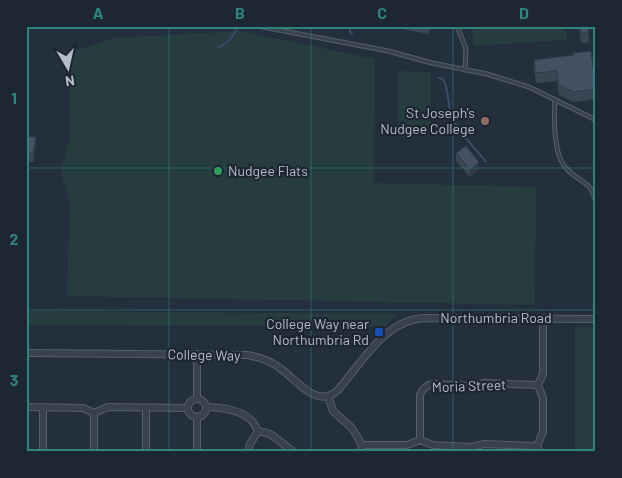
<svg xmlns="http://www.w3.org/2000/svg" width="622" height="478" font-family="Barlow,sans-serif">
<rect width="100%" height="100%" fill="#242f3e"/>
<g fill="#263c3f">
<path d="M472,26H566L567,40L473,46Z"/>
<path d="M240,31L375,59L374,183L536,187L535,305L67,296L70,202L62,176V165L70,137L69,53L114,38Z"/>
<path d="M398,71L431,72V135H398Z"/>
<path d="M26,311L398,314L385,326L26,325Z"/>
<rect x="575" y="327" width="21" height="125"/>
</g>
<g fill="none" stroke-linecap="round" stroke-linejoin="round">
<g stroke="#394c67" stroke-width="2">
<path d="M350,26V31L352,34"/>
<path d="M218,47C226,45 233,37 236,30"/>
<path d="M439,78L443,79C450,92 447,105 452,117C458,132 476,149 486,162"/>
</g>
<g stroke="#565f6c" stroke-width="5">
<g id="service">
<path d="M258,26L388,51L432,63L487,74L529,87L596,120"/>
<path d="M457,26L466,49L465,70"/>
<path d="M555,100C554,118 553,154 566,168C579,183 591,179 596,203"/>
</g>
</g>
<g stroke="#565f6c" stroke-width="8">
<g id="minor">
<path d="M26,353L247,355C258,357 268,360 277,366C294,376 315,410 337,391C362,363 385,319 425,318L596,319"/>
<path d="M197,354V399"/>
<path d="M328,396L333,411L352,428L362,445L360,452"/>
<circle cx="197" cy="408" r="9"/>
<path d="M26,407L83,408L94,413L108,407L188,408"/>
<path d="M206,407C221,408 241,409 252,421C255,424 256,428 258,431L270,434L294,452"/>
<path d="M146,408V452"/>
<path d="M197,417V452"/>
<path d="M420,440V395C422,389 427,385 433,384L471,386L484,383L538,385"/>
<path d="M362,445H407L420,440L433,445L471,447L484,444L537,446"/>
<path d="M43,452V407"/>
<path d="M94,452V413"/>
<path d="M248,452L250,444L258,431"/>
<path d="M540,452L537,446L543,432V398L538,385L543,374V318"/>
</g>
</g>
<use href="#service" stroke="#38414e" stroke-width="3"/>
<use href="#minor" stroke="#38414e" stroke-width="6"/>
</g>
<g fill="#3b4654">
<path d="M402,26H430L429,34L402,29Z"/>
<path d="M579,26H588L589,42L581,43Z"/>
<path d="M573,55L596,89V99L574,102L559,95L557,81L536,83L534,70V60Z"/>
<path d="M595,124H596V152L594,138V131L595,129Z"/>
<path d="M26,140L36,145L33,162L26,161Z"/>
<path d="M456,153L479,170L470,177L456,161Z"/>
</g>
<g fill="#303945">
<path d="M36,137V145L33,162V154Z"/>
<path d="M479,162V170L470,177V170Z"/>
</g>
<g fill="#455162" stroke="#303945">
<path d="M580,26H588L589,32L581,33Z"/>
<path d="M591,51L596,89L574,92L559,85L557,71L536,73L534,60L574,55L573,53Z"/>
<path d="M596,129V144L594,131Z"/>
<path d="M27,136L36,137L33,154L26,153Z"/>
<path d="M466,146L479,162L470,170L456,153Z"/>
</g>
<path fill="none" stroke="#308480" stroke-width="1" stroke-opacity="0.55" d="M169,26V452M311,26V452M453,26V452M26,168H596M26,310H596"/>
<circle fill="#8d6e63" stroke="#1d2633" stroke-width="2" cx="485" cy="121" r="5"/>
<circle fill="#2e9e5b" stroke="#1d2633" stroke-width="2" cx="218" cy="171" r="5"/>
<rect fill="#1a4fb4" stroke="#1d2633" stroke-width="2" x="374" y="327" width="10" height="10" rx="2.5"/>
<g text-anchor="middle" stroke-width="4.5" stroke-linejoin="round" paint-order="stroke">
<g font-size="14" fill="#b4bcc9" stroke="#1d2633" text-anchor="end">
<text x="475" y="118">St Joseph's<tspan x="475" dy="16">Nudgee College</tspan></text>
<text x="228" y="176" text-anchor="start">Nudgee Flats</text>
<text x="369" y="329">College Way near<tspan x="369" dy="16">Northumbria Rd</tspan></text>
</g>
<g font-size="14" fill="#b4bcc9" stroke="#1d2633">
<text x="496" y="323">Northumbria Road</text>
<text transform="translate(204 355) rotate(1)" y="5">College Way</text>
<text transform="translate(469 386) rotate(-2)" y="5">Moria Street</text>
</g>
</g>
<rect width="622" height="478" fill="none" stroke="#1d2633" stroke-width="55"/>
<g transform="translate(68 68) rotate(171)" stroke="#1d2633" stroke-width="4" paint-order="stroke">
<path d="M0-4L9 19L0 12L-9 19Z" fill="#b4bcc9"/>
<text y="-8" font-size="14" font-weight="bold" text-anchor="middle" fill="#b4bcc9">N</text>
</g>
<rect x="28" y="28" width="566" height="422" fill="none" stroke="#308480" stroke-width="2"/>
<g font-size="16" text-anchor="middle" font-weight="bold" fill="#308480">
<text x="98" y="19">A</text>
<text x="240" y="19">B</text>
<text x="382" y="19">C</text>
<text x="524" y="19">D</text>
<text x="14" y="104">1</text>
<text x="14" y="245">2</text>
<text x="14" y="386">3</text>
</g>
</svg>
